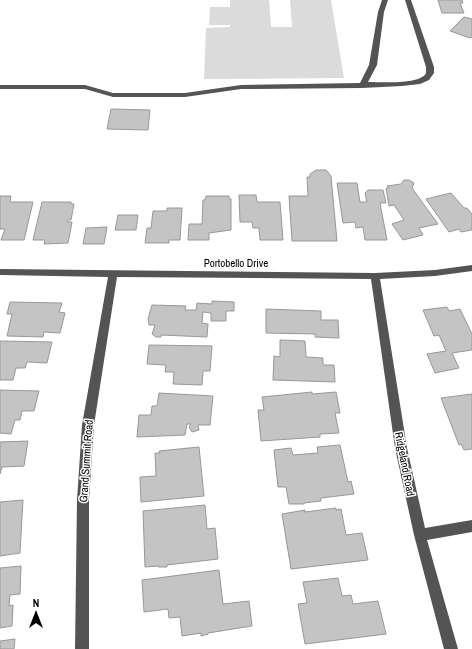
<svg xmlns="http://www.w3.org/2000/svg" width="472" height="649" font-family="'Archivo Narrow',sans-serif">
<rect width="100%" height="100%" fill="#fff"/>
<path fill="#dbdbdb" d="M230,0H269L271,27H292L290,0H331L344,78L204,79L206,28L230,27V25H209L210,7H230Z"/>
<g fill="#c4c4c4" stroke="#989898">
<path d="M438,0H462L463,3H460L464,13H442Z"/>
<path d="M464,17L472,19V37L470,38L450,31Z"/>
<path d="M111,109L150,110L148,130L107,129Z"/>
<path d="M316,170H326L331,176L337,241H292L289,196H308L307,177H310V174Z"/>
<path d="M404,180H409L414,183L412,188L438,224L419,228L423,235L403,240L392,224L404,220L394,205L389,206L386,188H389L387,186L401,184Z"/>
<path d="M337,183H357L360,202H367L365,193L368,190H383L386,203H380L387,240H365L363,227L356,228L355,222L343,223Z"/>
<path d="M451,193L464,208H467L472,214V230L461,232L459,229L449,232L426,199Z"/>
<path d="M239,195H256L257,202H280L283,240H260L259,228H253L252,222H240Z"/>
<path d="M0,196H11L10,202H33L24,240H1L5,229H0Z"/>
<path d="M206,196H229V199H231V230L209,233V240H188L189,224H202L203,200H205Z"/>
<path d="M42,202H71V204H74L71,220H68L67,222H72L68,243L44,244L45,240H33Z"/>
<path d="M167,208H182L180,240H169V243H145L147,228H151L153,211H167Z"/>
<path d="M118,215H138L136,230H115Z"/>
<path d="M107,227L104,244H83L86,228Z"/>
<path d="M212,301L234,302V311H226V321H211V313L203,312L202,323L208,324L207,337L161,335V337H156L152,334L155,325H149L148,319L152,305L186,306L185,310H196L197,303L212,304Z"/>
<path d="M10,302L62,303L59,312L65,313L60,333L44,332L43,337L7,336L12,314H7Z"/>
<path d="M447,307L449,311L460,309L472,334V350L452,353L459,368L435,373L427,354L446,351L439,335L434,336L423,310Z"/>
<path d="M266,309L321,311V320H338L339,338L315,337V334L266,333Z"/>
<path d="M280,340L305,341L306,357L323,358V365H334L335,382L273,380L274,356L280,357Z"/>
<path d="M0,341L52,342L47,363L27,362L25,368H16L13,380H0Z"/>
<path d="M149,345L212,346L210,371H203L202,385L173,384L174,372H165L166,365L147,364Z"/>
<path d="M0,390L39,391L34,411H22L20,420H15L11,434L0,433Z"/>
<path d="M312,392V394L336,392L340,413H335L339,433L320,434V437L261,441L258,410H264L262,397Z"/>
<path d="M159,393L213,396L210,425H198L199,430L192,432L189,427L191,424H187L185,435L137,437L139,415H151L152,406H157Z"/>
<path d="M472,394V449L464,450L461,444L459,445L441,398Z"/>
<path d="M28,441L24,466L2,467L0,474V442Z"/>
<path d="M340,445L348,482L351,481L354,494L321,498V501L304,503V504H289L286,487H278L274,450L291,448L293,455L318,453L317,447Z"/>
<path d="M199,447L204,496L141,502L140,477L156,476L155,453H160L159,451Z"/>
<path d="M23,500L20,553L0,556V502Z"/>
<path d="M205,505L207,529L215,528L218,559L167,565V567H159V566L145,567L143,511Z"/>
<path d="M336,508V510L341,509L346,535L362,533L368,560L291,569L282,514L305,510V512Z"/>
<path d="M21,566L20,594L10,595L9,606L13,605L12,626L0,628V568Z"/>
<path d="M219,570L223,604L249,601L252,626L208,633V634L201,636V633L182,636L180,617L169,618L168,609L144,612L142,580Z"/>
<path d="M338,578L342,596L351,595L353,604L378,601L386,634L305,644L298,604L307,603L303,582Z"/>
<path d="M15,639L14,649H0V641Z"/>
</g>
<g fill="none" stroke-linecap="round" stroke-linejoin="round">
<g fill="#545454" fill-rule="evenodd">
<path d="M382,0H388L384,12L377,65L368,82C379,82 421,85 426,73C426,72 426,68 426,67L405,0H411L434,67V73L429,80L420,84L402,86L362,88L241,89L185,97H113L85,89H0V85H85L113,93H185L241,85L360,83L369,65L378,12Z"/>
<path d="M472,265V271L435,276L380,279L407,448L425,528L472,520V532L427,540L458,649H444L414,535L395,448L371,279L117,277L94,425L89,500V649H75L77,500L82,425L108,277L0,275V269L375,273L435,270Z"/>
</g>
</g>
<g text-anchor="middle" stroke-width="3" stroke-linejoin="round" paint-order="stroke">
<g font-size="11" fill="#000" stroke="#fff">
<text x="236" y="267">Portobello Drive</text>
<text transform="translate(86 461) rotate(-86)" y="4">Grand Summit Road</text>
<text transform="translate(405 464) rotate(79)" y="4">Ridgeland Road</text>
</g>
</g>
<g transform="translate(36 613)" stroke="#ffffff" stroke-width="3" paint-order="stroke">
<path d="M0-3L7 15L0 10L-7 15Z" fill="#000000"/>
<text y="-6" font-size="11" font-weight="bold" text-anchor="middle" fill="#000000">N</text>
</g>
</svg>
